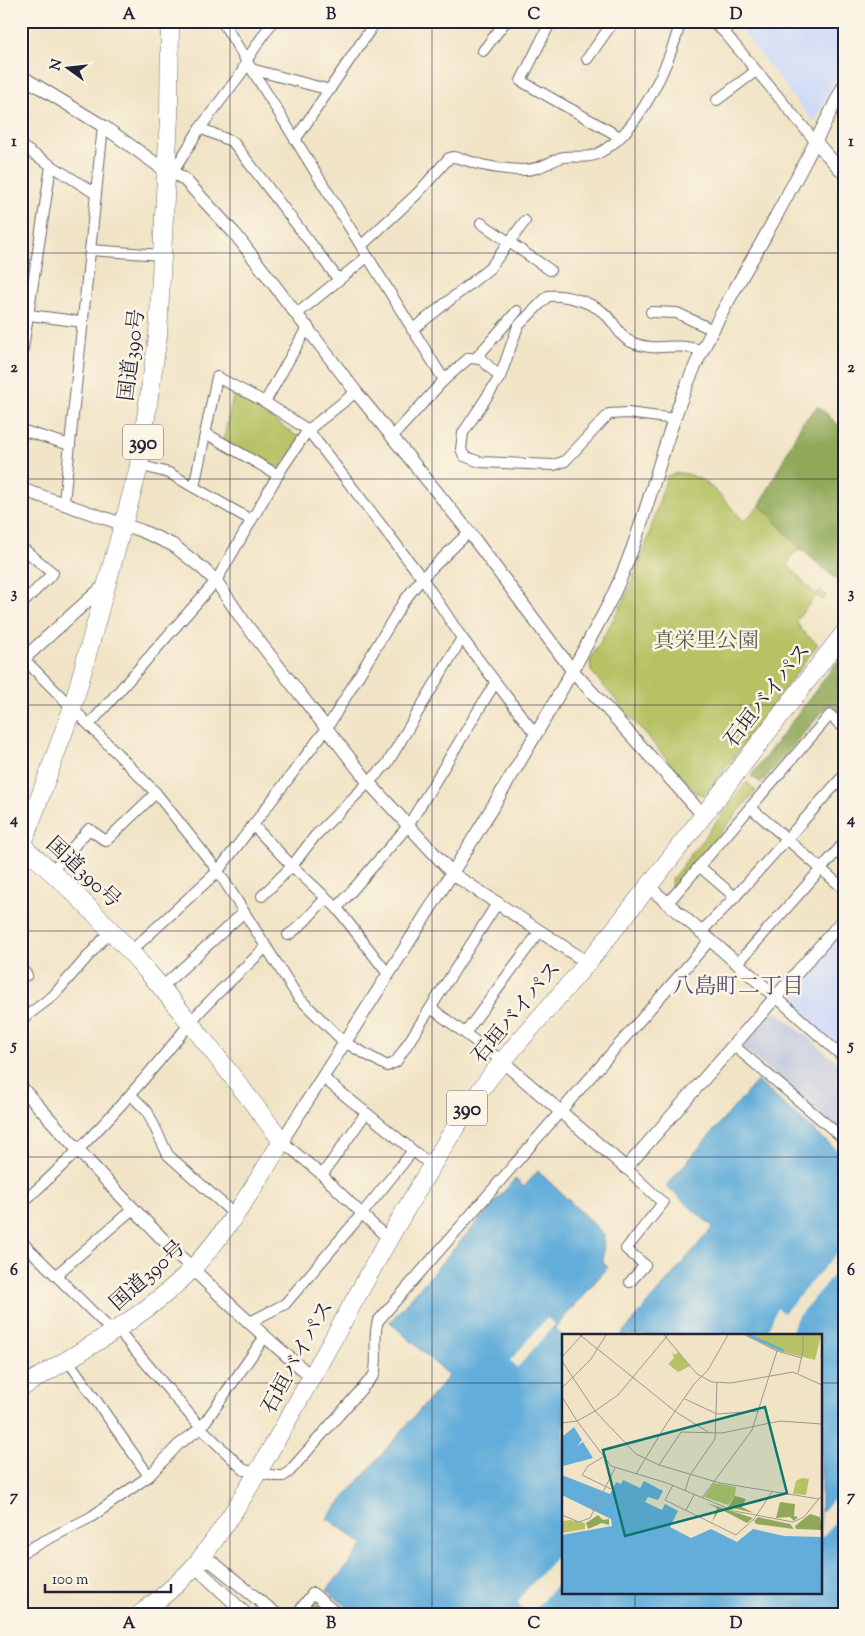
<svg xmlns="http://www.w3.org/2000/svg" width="865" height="1636" font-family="'Sorts Mill Goudy','Noto Serif JP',serif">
<rect width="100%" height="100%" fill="#fcf5e5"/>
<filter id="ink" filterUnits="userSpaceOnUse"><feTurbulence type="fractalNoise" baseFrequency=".02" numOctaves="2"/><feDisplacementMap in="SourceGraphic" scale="10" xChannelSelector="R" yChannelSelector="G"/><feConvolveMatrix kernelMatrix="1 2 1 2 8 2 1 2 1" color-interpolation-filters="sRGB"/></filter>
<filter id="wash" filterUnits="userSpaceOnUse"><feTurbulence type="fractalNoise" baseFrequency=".0096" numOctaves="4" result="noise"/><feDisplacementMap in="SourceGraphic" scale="20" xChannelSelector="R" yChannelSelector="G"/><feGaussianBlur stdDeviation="1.12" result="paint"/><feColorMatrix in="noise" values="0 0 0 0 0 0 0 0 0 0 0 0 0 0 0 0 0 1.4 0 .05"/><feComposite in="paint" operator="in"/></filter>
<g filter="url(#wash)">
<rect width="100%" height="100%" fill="#f1e4c6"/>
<g fill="#cfdaf9">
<path d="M734,21H844V60L814,123Z"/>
<path d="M844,926V1050L786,1002L785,994Z"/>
</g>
<path fill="#bac4de" d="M775,1010L844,1068V1134L742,1047Z"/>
<g fill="#b6c263" stroke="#6c724f">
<path d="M234,393L300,438L277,472L223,441Z"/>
<path d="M678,473C706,473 726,503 744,521L760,505L801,549L791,556L788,565L815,594L821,590L826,595L823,600L816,596L796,621L802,631L818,644L705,795L696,793L591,671L590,660L624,601L645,548L667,476Z"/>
<path d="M747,782L756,791L673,889L671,884L672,879Z"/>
<path d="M315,1602L330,1615H305Z"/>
</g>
<g fill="#90a859" stroke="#59654a">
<path d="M818,406L844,430V586L801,549L760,505L802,423Z"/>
<path d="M840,658L844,662V716L829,704L761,783L751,776Z"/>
</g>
<path fill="#62adda" stroke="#42688a" d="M757,1081L844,1157V1615H356L327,1590L364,1545L327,1518L449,1376L390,1322L515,1179L524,1187L538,1171L604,1234L603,1263L608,1267L554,1329L564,1337V1592H821V1335H621L713,1227L666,1186Z"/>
<g fill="#f1e4c6">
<path d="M844,1245V1262L796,1319L791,1335H766L777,1308L784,1313Z"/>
<path d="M547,1318L555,1324L517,1368L510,1361Z"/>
<path d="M844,1487V1513L821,1538V1513Z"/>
<path d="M564,1548V1577L535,1609L527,1611L522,1609L518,1604L521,1596Z"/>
</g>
</g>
<g filter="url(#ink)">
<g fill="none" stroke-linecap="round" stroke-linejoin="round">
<g stroke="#6a666c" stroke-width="12">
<g id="minor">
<path d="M222,21L444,380"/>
<path d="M551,21L521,81L620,137"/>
<path d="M711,21L724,32L816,142"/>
<path d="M724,32L735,21"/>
<path d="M483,51L506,21"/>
<path d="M587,59L614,21"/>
<path d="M251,69L330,90"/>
<path d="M717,100L756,71"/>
<path d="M200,128L233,142L339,280"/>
<path d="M295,140L376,21"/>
<path d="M21,146L96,194"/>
<path d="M173,172L200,128L242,72L246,61L273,21"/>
<path d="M481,223L550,270"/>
<path d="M361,246L417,194L449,158L453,157C463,158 472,163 482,165C495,168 511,170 524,170C538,170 547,163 560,158C572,154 585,160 597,154C639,134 669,64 681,21"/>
<path d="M90,250L162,255"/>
<path d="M651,312L677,313L713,330"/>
<path d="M298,313L367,257"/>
<path d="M22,314L83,322"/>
<path d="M412,330L490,268L525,221"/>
<path d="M476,358L517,311"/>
<path d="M21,361L51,166"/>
<path d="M265,402L308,326"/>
<path d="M675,419L628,413L609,414L565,461L554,465L480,462L464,456L461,449L463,433L500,377L518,326L548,296C566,294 596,303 608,317C616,325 621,338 631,342C658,354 675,340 702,351"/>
<path d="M21,430L70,445"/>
<path d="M207,434L278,475"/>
<path d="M393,436L444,380L469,358L481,359L500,377"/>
<path d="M139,465L169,473L251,520"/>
<path d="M194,487L217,377L265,402L308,430L422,578L462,638L536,735"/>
<path d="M64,502L103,126"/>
<path d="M21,547L53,573L21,605"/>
<path d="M21,656L156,793L218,871L298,997L344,1042L387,1066L396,1062L498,902"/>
<path d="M90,724L216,581L282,468L308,430L356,392"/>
<path d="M750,807L844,889"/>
<path d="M253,825L292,866L337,908L388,974"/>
<path d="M699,866L735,897"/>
<path d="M52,871L89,829L106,841L156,793"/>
<path d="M262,896L292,866L315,836L387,764L462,638"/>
<path d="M672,898L830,715L844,728"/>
<path d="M337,908L408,826L495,683"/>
<path d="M701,932L735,897L844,775"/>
<path d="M288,935C303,926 313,911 326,898"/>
<path d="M131,951L218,871L327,728L404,601L422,578L469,532"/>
<path d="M737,964L844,843"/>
<path d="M21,969L27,975"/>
<path d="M162,987L243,913"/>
<path d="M776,997L844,1058"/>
<path d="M431,1008L502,1061"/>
<path d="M21,1020L53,996L112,929"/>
<path d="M466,1032L540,931"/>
<path d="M733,1045L844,1139"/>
<path d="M322,1077L432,1166"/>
<path d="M131,1095L147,1111L168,1155L234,1214"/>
<path d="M282,1141L322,1175L388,1239"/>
<path d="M626,1168L663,1203L626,1249L645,1265L630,1282"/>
<path d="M322,1175L366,1113"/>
<path d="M21,1204C83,1149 139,1088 190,1023C211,997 242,971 266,947"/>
<path d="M21,1241L114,1333"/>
<path d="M56,1275L134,1208"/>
<path d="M248,1323L285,1304L361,1215L412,1152"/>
<path d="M118,1330L201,1428L244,1470L276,1476H283L289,1472L374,1375C379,1357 372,1339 378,1321L710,940"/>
<path d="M67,1359L149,1476"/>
<path d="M21,1553L91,1517L149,1476L178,1445L201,1428L264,1338"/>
<path d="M296,1615L313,1593L339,1615"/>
</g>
</g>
<g stroke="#6a666c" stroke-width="14">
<g id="tertiary">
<path d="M21,76L103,126L166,171L173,172L184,179L236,235L356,392L469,532L572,670L703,815"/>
<path d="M816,142L844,174"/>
<path d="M21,489L142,531L173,545L202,568L216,581L244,622L369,783L453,874L588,963"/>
<path d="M21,661L106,584"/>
<path d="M649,887L776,997"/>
<path d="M502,1061L626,1168L844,919"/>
<path d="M21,1087C112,1189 206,1289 312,1377"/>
<path d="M282,1141C393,966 507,794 605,611C645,536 658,450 692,373C712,327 738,284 763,240C791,189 818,138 844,85"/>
<path d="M198,1562H212L277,1615"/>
<path d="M198,1562L200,1571L247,1615"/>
</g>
</g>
<g stroke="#6a666c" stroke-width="19">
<g id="trunk">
<path d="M21,1388C79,1351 141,1321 190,1271C226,1234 255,1185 282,1141C202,1037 124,931 22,846L72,709L138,471L158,336L169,117L170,21"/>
<path d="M139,1615C160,1599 181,1582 198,1562C237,1512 270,1451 301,1396C355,1301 406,1203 466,1111C505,1051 557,1002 601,946C684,843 763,737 844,633"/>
</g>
</g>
<use href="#minor" stroke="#fff" stroke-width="10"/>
<use href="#tertiary" stroke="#fff" stroke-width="12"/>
<use href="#trunk" stroke="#fff" stroke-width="18"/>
</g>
</g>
<path fill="none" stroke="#22223b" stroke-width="1" stroke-opacity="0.55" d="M230,21V1615M432,21V1615M635,21V1335M21,253H844M21,479H844M21,705H844M21,931H844M21,1157H844M21,1383H564M821,1383H844M635,1592V1615"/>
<g text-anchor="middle" stroke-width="5" stroke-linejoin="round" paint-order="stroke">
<g fill="#fcf5e5" stroke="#63616e" stroke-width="1">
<rect x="123" y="424.5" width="40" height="35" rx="4"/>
<rect x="447" y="1090.5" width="40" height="35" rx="4"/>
</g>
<g font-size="20" font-weight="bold" fill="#22223b">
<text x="143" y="449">390</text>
<text x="467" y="1115">390</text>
</g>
<g font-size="21" fill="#22223b" stroke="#fcf5e5">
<text transform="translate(131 355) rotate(-83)" y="7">国道390号</text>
<text transform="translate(767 695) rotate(-52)" y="7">石垣バイパス</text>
<text transform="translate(84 872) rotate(43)" y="7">国道390号</text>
<text transform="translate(516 1012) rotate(-50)" y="7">石垣バイパス</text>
<text transform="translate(147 1275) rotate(-42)" y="7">国道390号</text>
<text transform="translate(297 1357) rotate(-61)" y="7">石垣バイパス</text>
</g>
<g font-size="21" fill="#565a49" stroke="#fcf5e5">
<text x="706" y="647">真栄里公園</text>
</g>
<g font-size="22" fill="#514e75" stroke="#fcf5e5">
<text x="738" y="993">八島町二丁目</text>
</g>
</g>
<g transform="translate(562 1334)">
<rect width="260" height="260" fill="#f1e4c6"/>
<path d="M184,1H259L253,26L214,16ZM110,18L113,21L116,18L128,32L116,38L106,30L112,24ZM240,144L247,145L244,161L231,160L234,147ZM152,149L174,153L173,162L166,171L142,163ZM8,186L23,189V195L0,199V187Z" fill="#b6c263"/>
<path d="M173,162L184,165L180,173L192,179L166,173ZM218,168L233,170L232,182L236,183L232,187L228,183L214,184ZM145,169L191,184L185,189L158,175L150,188L155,174ZM248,180L258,183L260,196L234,195L233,192ZM36,181L41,186L47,185V191L40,189L26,195L24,189ZM196,183L228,190L232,195L194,190L192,187Z" fill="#90a859"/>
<path d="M12,93L20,106L15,112L21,108L31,124L1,132L0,103ZM0,141L48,160L54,148L59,150L61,146L78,154L82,147L101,157L96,166L86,163L83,168L100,176L103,170L116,177L108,193L129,204L149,195L175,208L191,195L222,202L260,203V259H0V201L50,192L49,185L0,161Z" fill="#62adda"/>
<path fill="none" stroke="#62adda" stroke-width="2.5" d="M187,1L222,17"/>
<path fill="none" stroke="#9e968e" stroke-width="1" d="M18,1L114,78L146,98M102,1L135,40L150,48L169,49L231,38L260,51M183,1L215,17L240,24M0,23L20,1M0,27L33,77L56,61L106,1M236,39L241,17V1M0,54L29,25L44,1M0,63L15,87L0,89M123,65L155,80L196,77M260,90L218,87L160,99L119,98L97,131L74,120L33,77L15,87L49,132L105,149L172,177L231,188L242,183L260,161M41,123L26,132L20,141L49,155M97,131L158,149L257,165M74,140L105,89L132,50L146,36L166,1M111,151L103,166L174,201L192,185L210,158M123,157L128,141L153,105L155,49M140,164L190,96L215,17M124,176L132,161M0,181L17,188L28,184L53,134"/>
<path fill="#0f766e" fill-opacity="0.15" stroke="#0f766e" stroke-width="2.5" d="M203,73L225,159L63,202L41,116Z"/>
<rect width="260" height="260" fill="none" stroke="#22223b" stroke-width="2.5"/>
</g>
<rect width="865" height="1636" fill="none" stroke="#fcf5e5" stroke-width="55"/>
<g transform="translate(68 68) rotate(285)" stroke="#fcf5e5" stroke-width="4" paint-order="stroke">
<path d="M0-4L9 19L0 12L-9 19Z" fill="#22223b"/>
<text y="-8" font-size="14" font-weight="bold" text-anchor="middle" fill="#22223b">N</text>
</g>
<path d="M45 1584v8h126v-8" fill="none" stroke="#22223b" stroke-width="2.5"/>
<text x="52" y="1584" font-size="15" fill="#22223b" stroke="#fcf5e5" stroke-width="4" paint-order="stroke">100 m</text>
<rect x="28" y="28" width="810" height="1580" fill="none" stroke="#22223b" stroke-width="2"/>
<g font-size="16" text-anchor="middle" font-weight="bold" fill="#22223b">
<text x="129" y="19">A</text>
<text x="331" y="19">B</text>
<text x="534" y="19">C</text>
<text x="736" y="19">D</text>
<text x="14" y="146">1</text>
<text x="851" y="146">1</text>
<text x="14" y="372">2</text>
<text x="851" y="372">2</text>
<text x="14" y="598">3</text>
<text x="851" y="598">3</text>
<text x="14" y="824">4</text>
<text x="851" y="824">4</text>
<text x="14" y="1050">5</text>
<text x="851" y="1050">5</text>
<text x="14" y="1275">6</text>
<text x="851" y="1275">6</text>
<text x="14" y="1501">7</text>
<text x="851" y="1501">7</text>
<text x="129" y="1628">A</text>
<text x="331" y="1628">B</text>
<text x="534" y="1628">C</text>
<text x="736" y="1628">D</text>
</g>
</svg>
